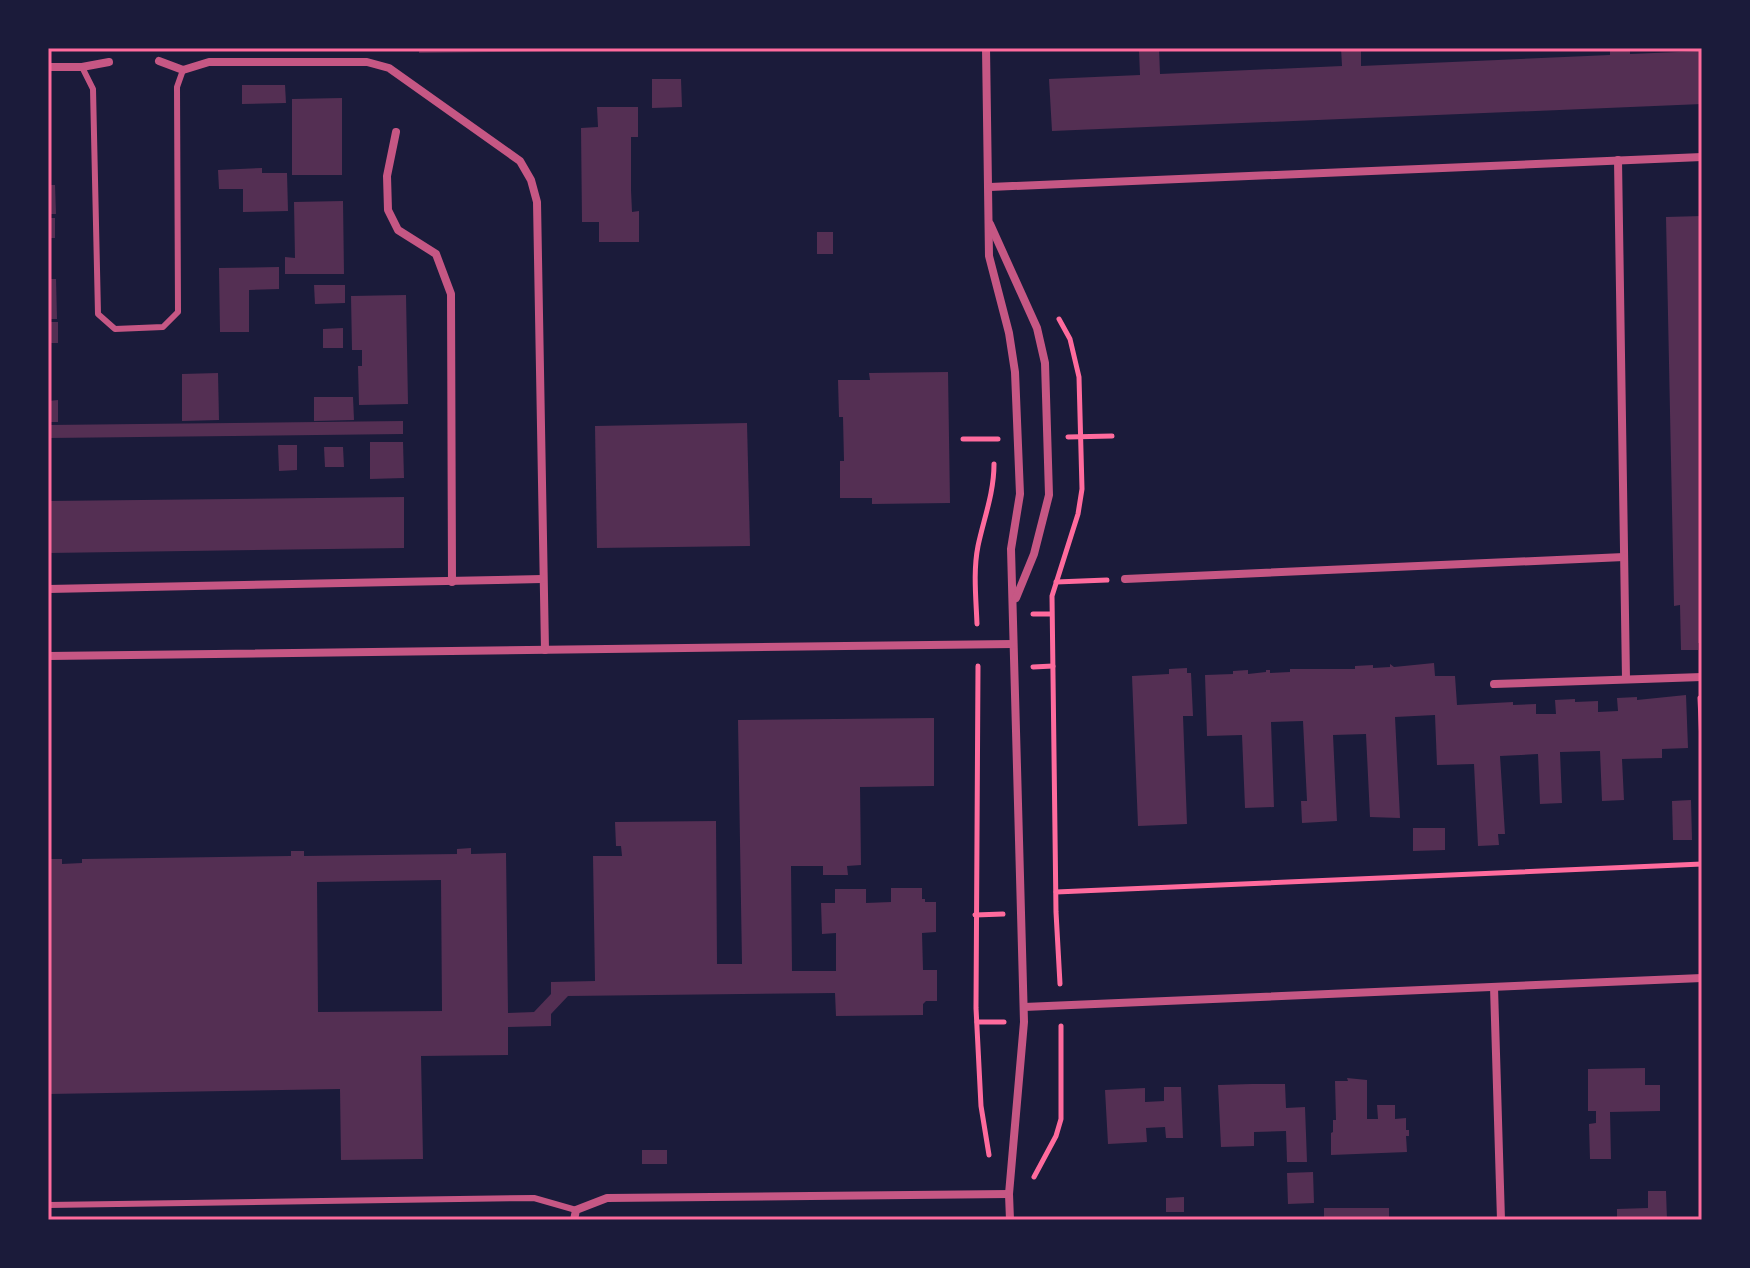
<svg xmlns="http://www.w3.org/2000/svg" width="1750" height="1268" font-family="'PT Sans',sans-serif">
<rect width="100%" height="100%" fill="#1b1b3a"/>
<g fill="#542f53" fill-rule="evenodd">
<path d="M419,48H560V51L419,53Z"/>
<path d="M1159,48L1160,74L1342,66L1341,48H1361V66L1610,55V48H1630V54L1702,51V104L1052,131L1049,79L1140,75L1139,49Z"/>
<path d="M652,79H681L682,107L652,108Z"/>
<path d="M242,85H285L286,103L242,104Z"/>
<path d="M342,98V175H292V99Z"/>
<path d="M597,107H638V137H631V190L632,212L639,211V242H599V222H582L581,128L598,127Z"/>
<path d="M262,168V173H287L288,211L243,212V189H219L218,170Z"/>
<path d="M48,185H55L56,214H48Z"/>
<path d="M343,201L344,274H285V257L295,258L294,202Z"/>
<path d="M1702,216V643H1698V650H1681L1680,605L1674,606L1666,217Z"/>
<rect x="48" y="218" width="7" height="20"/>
<rect x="817" y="232" width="16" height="22"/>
<path d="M279,267V289L249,290V332H220L219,268Z"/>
<path d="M48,279H56L57,319H48Z"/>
<path d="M314,285H345V303L315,304Z"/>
<path d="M406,295L408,404L359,405L358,366H362V350H352L351,296Z"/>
<rect x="48" y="322" width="10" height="21"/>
<path d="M343,328V348H323V329Z"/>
<path d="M948,372L950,503L872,504V498H840V461H844L843,417H839L838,380H870L869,373Z"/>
<path d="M218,373L219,420L182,421V374Z"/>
<path d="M314,397H353L354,420L314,421Z"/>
<path d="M58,400V422H48V401Z"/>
<path d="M403,421V434L48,438V425Z"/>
<path d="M747,423L750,546L597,548L595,426Z"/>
<path d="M370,442H403L404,478L370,479Z"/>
<path d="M278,445H297V470L279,471Z"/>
<path d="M324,447H343L344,467H325Z"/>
<path d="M404,497V548L48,553V501Z"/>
<path d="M1434,663L1435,676H1455L1457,705L1513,702V705L1536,704V714H1556L1555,700L1575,699V702L1598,701V712L1618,711L1617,698L1637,697V700L1686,695L1688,748L1662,749V758L1622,759L1624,800L1602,801L1600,751L1560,752L1562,803L1540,804L1538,754L1500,756L1505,834H1498L1499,845L1478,846L1474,764L1437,765L1435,715L1395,717L1400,818L1370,817L1366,734L1333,735L1337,821L1302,823L1301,801H1307L1303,721L1271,722L1274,807L1245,808L1242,735L1207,736L1205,675L1233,674V671L1248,670V674L1266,672V670H1270V673L1290,672V669H1355V666L1373,665V668L1390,667V664L1394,667Z"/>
<path d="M1187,668V673H1191L1193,716H1183L1187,824L1138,826L1132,676L1169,674V669Z"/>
<path d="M934,718V786L860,787L861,865L847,866L848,875H823V866H791L792,971H836V933L822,934L821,903H835V889H866V903L891,902V888H922V899H925V902H936V932L922,933L923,970H937V1001H926L923,1004V1015L836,1016L835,993L568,996L551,1014V1026L508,1027V1055L421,1056L423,1159L341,1160L340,1089L48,1094V859H62V864L82,863V859L291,856V851H304V856L457,854V849L471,848V854L506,853L508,1013L534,1012L551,994V982L595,981L593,856H622L621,846H616L615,822L716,821L717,964H742L738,720ZM441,880L442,1011L318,1012L317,882Z"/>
<path d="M1691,800L1692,840H1673L1672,801Z"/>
<path d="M1413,828H1445V850L1413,851Z"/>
<path d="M1645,1068V1085H1660V1111L1610,1112L1611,1159H1590L1589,1124L1596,1123V1111H1588V1069Z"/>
<path d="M1347,1078L1367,1080V1119H1378L1377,1105H1395V1119L1406,1118V1130H1409V1136H1406L1407,1152L1331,1155V1133L1333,1132V1120H1336L1335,1081H1348Z"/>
<path d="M1252,1084H1285L1286,1108L1305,1107L1307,1162H1287L1286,1131L1254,1132V1146L1221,1147L1218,1085Z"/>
<path d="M1164,1087H1181L1183,1138H1166L1165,1127L1146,1128L1147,1142L1108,1144L1105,1090L1145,1088V1102L1164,1101Z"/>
<rect x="642" y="1150" width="25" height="14"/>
<path d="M1313,1172L1314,1203L1288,1204L1287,1173Z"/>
<path d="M1648,1191H1666L1667,1220H1617V1209L1648,1208Z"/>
<path d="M1184,1197V1212H1166V1198Z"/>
<rect x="1324" y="1208" width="65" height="12"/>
</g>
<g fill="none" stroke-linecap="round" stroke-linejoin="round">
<g stroke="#ff6b9d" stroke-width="5">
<path d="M1059,319L1070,339L1079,377L1082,489L1078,514L1052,596L1056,912L1060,984"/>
<path d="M1068,437L1112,436"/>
<path d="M963,439H998"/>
<path d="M1056,582L1107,580"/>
<path d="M1033,614H1051"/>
<path d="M977,624C976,598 973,571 978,546C984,518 994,493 994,464"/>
<path d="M978,666L976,1008L981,1106L989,1155"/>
<path d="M1033,667L1053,666"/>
<path d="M1700,698L1702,743"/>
<path d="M1056,892L1702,864"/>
<path d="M975,915L1003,914"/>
<path d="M977,1022H1004"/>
<path d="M1034,1177L1056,1136L1061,1119V1026"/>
</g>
<g stroke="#c65784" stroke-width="6">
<path d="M82,67L93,89L98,314L115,329L163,327L178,312L177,87L183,70"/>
<path d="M48,1205L534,1198L576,1210"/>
</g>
<g stroke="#c65784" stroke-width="8">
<path d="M986,48L989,256L1009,333L1015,372L1020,494L1011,549L1024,1022L1009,1194L1010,1220"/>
<path d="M159,61L183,70L209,62H367L389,68L520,161L531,180L537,202L545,650"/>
<path d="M48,67H82L109,62"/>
<path d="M396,132L387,176L388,210L398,230L436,254L451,294L452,582"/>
<path d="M1618,160L1626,679"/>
<path d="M990,187L1702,157"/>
<path d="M990,224L1037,328L1045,363L1049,495L1034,554L1016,598"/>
<path d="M1125,579L1624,557"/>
<path d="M48,589L542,579"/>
<path d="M48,656L1013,644"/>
<path d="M1494,684L1702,677"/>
<path d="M1494,987L1501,1220"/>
<path d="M1024,1007L1702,978"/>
<path d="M574,1220L576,1210L607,1198L1009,1194"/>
</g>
</g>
<rect width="1750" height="1268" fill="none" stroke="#1b1b3a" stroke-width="100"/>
<rect x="50" y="50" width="1650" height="1168" fill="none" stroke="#ff6b9d" stroke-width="3"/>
</svg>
